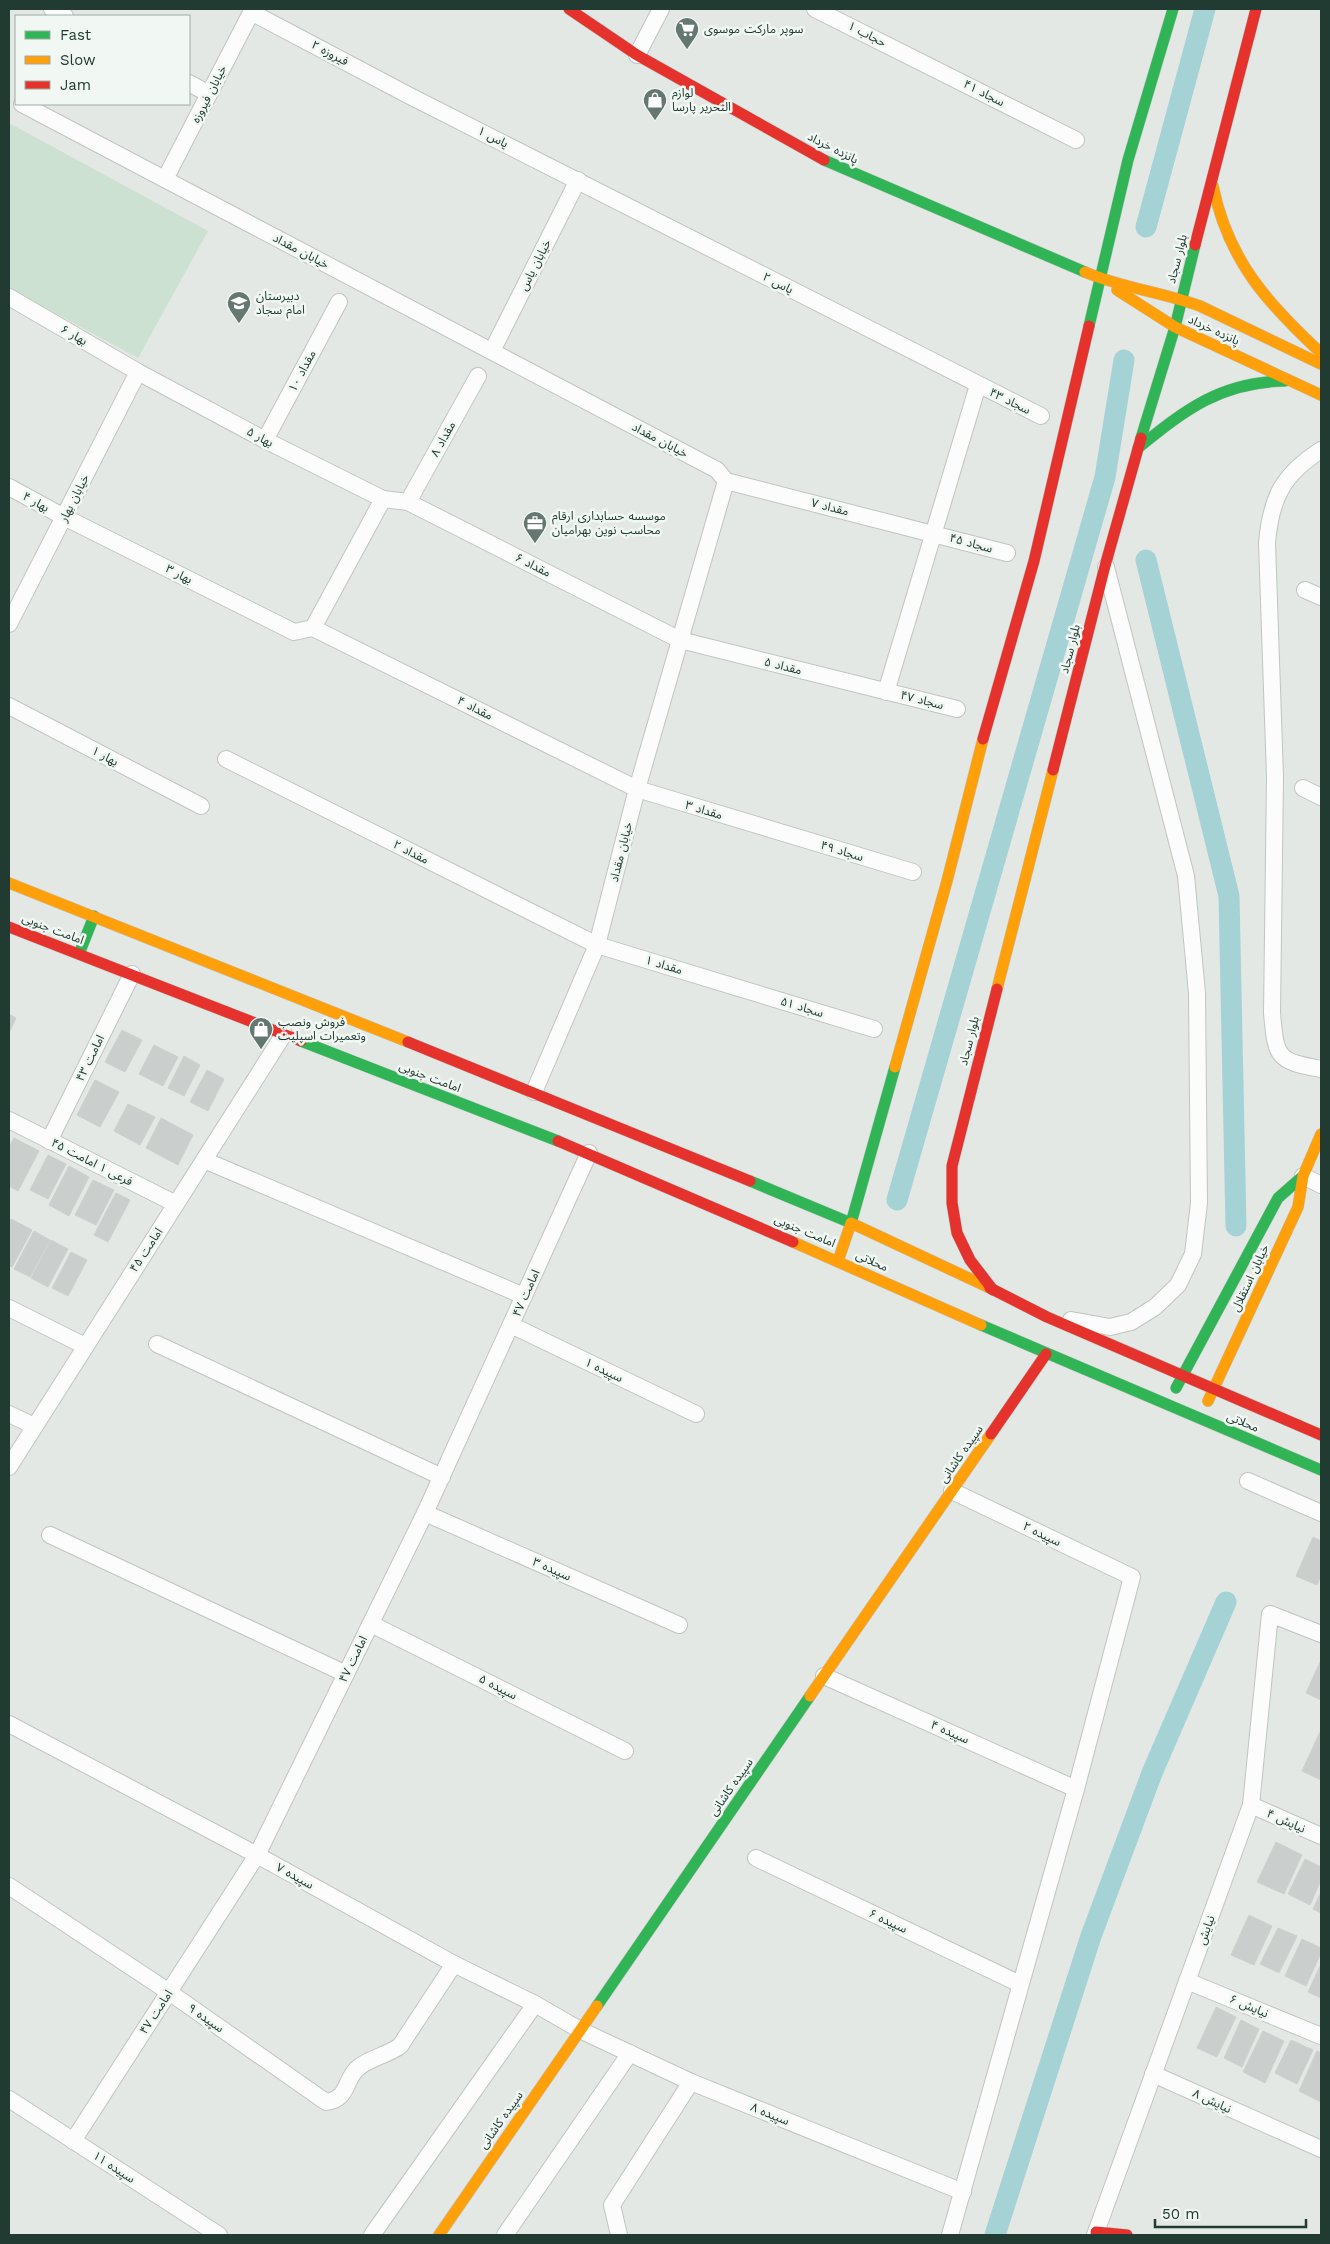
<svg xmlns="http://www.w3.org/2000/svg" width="1330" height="2244" font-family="'Work Sans','Noto Sans Arabic',sans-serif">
<rect width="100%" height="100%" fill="#e3e8e5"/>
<path fill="#cce1d1" d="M9,123L208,231L138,358L9,288Z"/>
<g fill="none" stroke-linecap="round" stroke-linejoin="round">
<g stroke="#a5d2d5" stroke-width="21">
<path d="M1146,227L1205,9"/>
<path d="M1146,560L1229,896L1236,1226"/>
<path d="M897,1200L1105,477L1124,360"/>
<path d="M995,2235L1091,1936L1152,1773L1226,1602"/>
</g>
</g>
<g fill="#cacfcd" stroke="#ccd1ce">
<path d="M9,1014L16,1018L9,1033Z"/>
<path d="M122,1030L142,1040L125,1072L105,1062Z"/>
<path d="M154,1045L178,1057L163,1086L139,1074Z"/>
<path d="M184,1056L200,1065L184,1096L168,1088Z"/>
<path d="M207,1070L224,1079L208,1111L190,1102Z"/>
<path d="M95,1080L119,1092L100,1127L77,1115Z"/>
<path d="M128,1104L155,1117L140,1145L114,1131Z"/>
<path d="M161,1118L193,1135L178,1165L146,1148Z"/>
<path d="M14,1138L39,1151L18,1191L9,1186V1147Z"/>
<path d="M48,1155L66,1164L48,1199L30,1190Z"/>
<path d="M69,1166L89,1177L69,1216L49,1205Z"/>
<path d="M93,1180L114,1190L96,1225L75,1215Z"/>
<path d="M116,1193L130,1200L108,1242L94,1235Z"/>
<path d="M11,1219L32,1230L12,1267L9,1266V1223Z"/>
<path d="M34,1231L50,1240L30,1277L14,1269Z"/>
<path d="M51,1240L68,1249L48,1287L31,1278Z"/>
<path d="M71,1252L87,1260L68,1296L52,1288Z"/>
<path d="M1313,1537L1321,1541V1575L1317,1585L1296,1576Z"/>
<path d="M1321,1660V1700L1306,1693Z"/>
<path d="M1320,1732L1321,1733V1780L1302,1771Z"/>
<path d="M1276,1842L1302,1855L1284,1894L1257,1882Z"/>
<path d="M1305,1859L1321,1867V1880L1310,1905L1288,1894Z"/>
<path d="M1321,1892V1913L1313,1909Z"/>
<path d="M1249,1915L1272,1926L1254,1965L1231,1955Z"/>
<path d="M1278,1928L1297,1936L1279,1973L1260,1964Z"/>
<path d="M1302,1939L1321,1948V1953L1306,1986L1285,1976Z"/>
<path d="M1321,1964V1998L1308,1992Z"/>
<path d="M1216,2007L1236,2017L1217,2057L1197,2048Z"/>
<path d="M1241,2020L1259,2029L1242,2067L1224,2058Z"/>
<path d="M1263,2031L1284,2041L1265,2083L1243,2072Z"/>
<path d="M1291,2040L1313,2050L1297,2084L1275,2073Z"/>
<path d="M1317,2051L1321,2053V2102L1299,2091Z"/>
</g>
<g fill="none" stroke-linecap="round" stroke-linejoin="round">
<g stroke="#c0c5c2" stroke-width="18">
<g id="street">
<path d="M52,9L65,16"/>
<path d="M815,9L1076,140"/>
<path d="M251,12L408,95L1041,416"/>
<path d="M637,55L661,9"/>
<path d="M189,83L209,94"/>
<path d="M22,104L717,470L726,481L637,789L597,945L534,1092"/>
<path d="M165,179L253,9"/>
<path d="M9,297L138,372L265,440L383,499L408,502L680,640L957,709"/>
<path d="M492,351L578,180"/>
<path d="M265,440L339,302"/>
<path d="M1321,450C1282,475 1271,498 1267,543L1275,777L1272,1013C1276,1057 1276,1061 1321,1069"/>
<path d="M726,481L1007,553"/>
<path d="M9,487L64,517L294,632L313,628L383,499"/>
<path d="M408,502L478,376"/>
<path d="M1305,590L1321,597"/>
<path d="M9,624L138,372"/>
<path d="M313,628L637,789L913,872"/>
<path d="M886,692L978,385"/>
<path d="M9,706L201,806"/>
<path d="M226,759L597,945L874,1029"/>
<path d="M1303,788L1321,797"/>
<path d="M9,1120L176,1204"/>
<path d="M49,1141L132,974"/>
<path d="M204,1160L524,1296"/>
<path d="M1303,1176L1321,1185"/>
<path d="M9,1308L85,1346"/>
<path d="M1071,1320L1110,1327L1131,1322L1155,1307L1178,1285L1193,1254L1199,1203L1197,993L1186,876L1106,567"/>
<path d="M511,1325L696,1414"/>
<path d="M157,1344L442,1477"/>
<path d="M9,1414L34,1426"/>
<path d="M9,1467L284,1034"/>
<path d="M1248,1481L1321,1513"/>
<path d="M425,1513L679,1625"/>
<path d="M50,1535L346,1674"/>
<path d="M371,1624L625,1751"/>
<path d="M824,1676L1076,1789"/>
<path d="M9,1724L257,1855L454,1964L535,2004L580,2030L691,2082L963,2192"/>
<path d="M1251,1805L1321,1836"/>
<path d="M756,1858L1020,1984"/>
<path d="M9,1886L169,1992L326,2102C350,2099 344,2078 359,2067C371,2058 387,2055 400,2046L454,1964"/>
<path d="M1187,1981L1321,2036"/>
<path d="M1153,2074L1321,2149"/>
<path d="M9,2099L219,2235"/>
<path d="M73,2141L257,1855L425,1513L589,1153"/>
<path d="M372,2235L535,2004"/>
<path d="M505,2235L630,2053"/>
<path d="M619,2235L612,2205L691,2082"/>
<path d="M950,2235L1076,1789L1132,1577L952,1491"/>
<path d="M1095,2235L1251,1805L1270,1614L1321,1634"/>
</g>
</g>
<g stroke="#bec6c2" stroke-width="12">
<g id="fast">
<path d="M824,160L1085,272"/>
<path d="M1089,326L1128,160L1173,9"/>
<path d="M1141,438L1175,327L1195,245"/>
<path d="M1138,448C1186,409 1221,382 1285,381"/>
<path d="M79,954L94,916"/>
<path d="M301,1041L558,1141"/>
<path d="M750,1181L851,1223L895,1067"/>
<path d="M981,1325L1321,1470"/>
<path d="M1176,1388L1278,1198L1303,1176"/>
<path d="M597,2006L810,1696"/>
</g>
</g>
<g stroke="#bec6c2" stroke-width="12">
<g id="slow">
<path d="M1213,186C1228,260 1267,303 1321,353"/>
<path d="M1085,272C1122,288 1162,292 1200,306L1321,364"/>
<path d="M1117,290L1175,327L1321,395"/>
<path d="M9,883L408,1042"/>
<path d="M997,989L1053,770"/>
<path d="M895,1067L947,881L983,739"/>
<path d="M793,1242L981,1325"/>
<path d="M838,1261L851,1223L990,1288"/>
<path d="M1208,1401L1298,1207L1303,1176L1321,1134"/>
<path d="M810,1696L991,1434"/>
<path d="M439,2235L597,2006"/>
</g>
</g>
<g stroke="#bec6c2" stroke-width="12">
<g id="jam">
<path d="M569,9L637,55L824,160"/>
<path d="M1195,245L1256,9"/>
<path d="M983,739L1034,561L1089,326"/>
<path d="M1053,770L1105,566L1141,438"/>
<path d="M9,927L301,1041"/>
<path d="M408,1042L750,1181"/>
<path d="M558,1141L793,1242"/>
<path d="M990,1288L1047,1317L1321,1435"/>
<path d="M993,1290L970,1260L957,1233L952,1203V1166L997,989"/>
<path d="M991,1434L1046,1354"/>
<path d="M1096,2232L1127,2235"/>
</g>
</g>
<use href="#street" stroke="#fbfcfb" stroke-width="16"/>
<use href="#fast" stroke="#30b455" stroke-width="11"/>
<use href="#slow" stroke="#ff9f0a" stroke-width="11"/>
<use href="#jam" stroke="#e5322d" stroke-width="11"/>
</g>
<defs>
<g id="supermarket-pin" transform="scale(1.25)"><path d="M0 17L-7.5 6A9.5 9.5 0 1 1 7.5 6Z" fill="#657771" stroke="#f1f7f3"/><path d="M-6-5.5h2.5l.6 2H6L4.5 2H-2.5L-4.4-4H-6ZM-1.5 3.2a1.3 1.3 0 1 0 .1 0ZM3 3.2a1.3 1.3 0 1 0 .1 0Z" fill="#fff"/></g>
<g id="shop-pin" transform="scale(1.25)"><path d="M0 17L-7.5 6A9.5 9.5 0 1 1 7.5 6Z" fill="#657771" stroke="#f1f7f3"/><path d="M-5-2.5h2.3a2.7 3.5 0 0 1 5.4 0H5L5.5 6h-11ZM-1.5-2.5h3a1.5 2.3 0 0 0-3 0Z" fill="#fff"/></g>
<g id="school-pin" transform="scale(1.25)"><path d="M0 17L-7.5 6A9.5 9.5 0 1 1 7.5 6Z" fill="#657771" stroke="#f1f7f3"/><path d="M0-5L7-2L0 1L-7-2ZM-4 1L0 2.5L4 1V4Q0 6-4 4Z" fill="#fff"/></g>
<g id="office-pin" transform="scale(1.25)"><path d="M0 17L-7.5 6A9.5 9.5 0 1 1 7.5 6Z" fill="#657771" stroke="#f1f7f3"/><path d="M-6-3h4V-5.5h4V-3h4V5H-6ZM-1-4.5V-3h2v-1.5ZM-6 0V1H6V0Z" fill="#fff"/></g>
</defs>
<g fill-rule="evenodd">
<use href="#supermarket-pin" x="687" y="29"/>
<use href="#shop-pin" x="655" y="100"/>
<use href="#school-pin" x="239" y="303"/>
<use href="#office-pin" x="535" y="523"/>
<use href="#shop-pin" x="261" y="1029"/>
</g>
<g text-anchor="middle" stroke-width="5" stroke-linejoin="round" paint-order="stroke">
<g font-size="12" fill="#213a32" stroke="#f1f7f3" text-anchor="start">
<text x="704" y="33">سوپر مارکت موسوی</text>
<text x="672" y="97">لوازم<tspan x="672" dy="14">التحریر پارسا</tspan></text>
<text x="256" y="300">دبیرستان<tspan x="256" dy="14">امام سجاد</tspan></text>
<text x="552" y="520">موسسه حسابداری ارقام<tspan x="552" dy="14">محاسب نوین بهرامیان</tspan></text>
<text x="278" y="1026">فروش ونصب<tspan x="278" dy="14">وتعمیرات اسپلیت</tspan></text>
</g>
<g font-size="12" fill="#213a32" stroke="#f1f7f3">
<text transform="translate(867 34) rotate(27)" y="4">حجاب ۱</text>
<text transform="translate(330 53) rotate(28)" y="4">فیروزه ۲</text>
<text transform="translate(984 93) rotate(27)" y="4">سجاد ۴۱</text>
<text transform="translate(209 94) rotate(-63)" y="4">خیابان فیروزه</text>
<text transform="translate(493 137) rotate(27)" y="4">یاس ۱</text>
<text transform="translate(833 148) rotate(27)" y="4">پانزده خرداد</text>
<text transform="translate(301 251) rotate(28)" y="4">خیابان مقداد</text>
<text transform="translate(1177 259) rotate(-76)" y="4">بلوار سجاد</text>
<text transform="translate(535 265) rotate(-63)" y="4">خیابان یاس</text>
<text transform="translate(778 283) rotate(27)" y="4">یاس ۲</text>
<text transform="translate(1214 330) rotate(25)" y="4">پانزده خرداد</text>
<text transform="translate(74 335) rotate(30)" y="4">بهار ۶</text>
<text transform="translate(302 371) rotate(-62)" y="4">مقداد ۱۰</text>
<text transform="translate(1010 401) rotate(26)" y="4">سجاد ۴۳</text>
<text transform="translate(260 437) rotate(28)" y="4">بهار ۵</text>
<text transform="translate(443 439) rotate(-61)" y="4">مقداد ۸</text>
<text transform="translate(660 440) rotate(28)" y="4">خیابان مقداد</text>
<text transform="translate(74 498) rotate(-63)" y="4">خیابان بهار</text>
<text transform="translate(36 502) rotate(29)" y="4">بهار ۴</text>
<text transform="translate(830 507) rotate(14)" y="4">مقداد ۷</text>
<text transform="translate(971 543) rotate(15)" y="4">سجاد ۴۵</text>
<text transform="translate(533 565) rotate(27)" y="4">مقداد ۶</text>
<text transform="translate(179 574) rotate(27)" y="4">بهار ۳</text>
<text transform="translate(1070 649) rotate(-76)" y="4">بلوار سجاد</text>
<text transform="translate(783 666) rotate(14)" y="4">مقداد ۵</text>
<text transform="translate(922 700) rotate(14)" y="4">سجاد ۴۷</text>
<text transform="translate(475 708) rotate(27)" y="4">مقداد ۴</text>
<text transform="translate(105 756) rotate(28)" y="4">بهار ۱</text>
<text transform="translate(704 810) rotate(17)" y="4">مقداد ۳</text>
<text transform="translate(842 851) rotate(17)" y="4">سجاد ۴۹</text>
<text transform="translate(411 852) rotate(27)" y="4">مقداد ۲</text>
<text transform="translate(621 852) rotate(-76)" y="4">خیابان مقداد</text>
<text transform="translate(53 929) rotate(21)" y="4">امامت جنوبی</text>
<text transform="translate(664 965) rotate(17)" y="4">مقداد ۱</text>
<text transform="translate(802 1007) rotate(17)" y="4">سجاد ۵۱</text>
<text transform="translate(969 1041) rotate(-76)" y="4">بلوار سجاد</text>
<text transform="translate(90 1058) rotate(-64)" y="4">امامت ۴۳</text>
<text transform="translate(430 1077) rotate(21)" y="4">امامت جنوبی</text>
<text transform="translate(92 1162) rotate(27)" y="4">فرعی ۱ امامت ۴۵</text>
<text transform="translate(805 1231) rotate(23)" y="4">امامت جنوبی</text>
<text transform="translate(146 1250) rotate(-57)" y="4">امامت ۴۵</text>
<text transform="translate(872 1261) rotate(24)" y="4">محلاتی</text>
<text transform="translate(1250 1278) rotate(-65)" y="4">خیابان استقلال</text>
<text transform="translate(526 1293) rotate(-66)" y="4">امامت ۴۷</text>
<text transform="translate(604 1370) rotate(26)" y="4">سپیده ۱</text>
<text transform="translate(1243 1422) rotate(23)" y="4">محلاتی</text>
<text transform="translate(961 1454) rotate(-55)" y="4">سپیده کاشانی</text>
<text transform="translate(1042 1534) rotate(26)" y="4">سپیده ۲</text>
<text transform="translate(552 1569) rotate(24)" y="4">سپیده ۳</text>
<text transform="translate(353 1659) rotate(-64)" y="4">امامت ۴۷</text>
<text transform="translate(498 1687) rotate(27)" y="4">سپیده ۵</text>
<text transform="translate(950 1732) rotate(24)" y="4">سپیده ۴</text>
<text transform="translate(731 1787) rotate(-55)" y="4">سپیده کاشانی</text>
<text transform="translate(1286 1821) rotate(24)" y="4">نیایش ۴</text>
<text transform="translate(295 1876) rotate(29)" y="4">سپیده ۷</text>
<text transform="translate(888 1921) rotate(25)" y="4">سپیده ۶</text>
<text transform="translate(1206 1930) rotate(-70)" y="4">نیایش</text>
<text transform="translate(1249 2006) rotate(23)" y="4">نیایش ۶</text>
<text transform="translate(156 2012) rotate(-57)" y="4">امامت ۴۷</text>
<text transform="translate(206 2018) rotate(35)" y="4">سپیده ۹</text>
<text transform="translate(1212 2101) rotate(25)" y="4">نیایش ۸</text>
<text transform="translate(770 2114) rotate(22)" y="4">سپیده ۸</text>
<text transform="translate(501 2120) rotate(-55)" y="4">سپیده کاشانی</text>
<text transform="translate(114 2167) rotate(33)" y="4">سپیده ۱۱</text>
</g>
</g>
<rect width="1330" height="2244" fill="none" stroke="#213a32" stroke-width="20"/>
<rect x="15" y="15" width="175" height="90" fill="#f1f7f3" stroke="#9eaba6"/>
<rect x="25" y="31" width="25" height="8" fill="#30b455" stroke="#9eaba6"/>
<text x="60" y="40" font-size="15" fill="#213a32">Fast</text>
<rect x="25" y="56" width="25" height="8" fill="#ff9f0a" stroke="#9eaba6"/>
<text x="60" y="65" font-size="15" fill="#213a32">Slow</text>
<rect x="25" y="81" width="25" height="8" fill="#e5322d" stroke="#9eaba6"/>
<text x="60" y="90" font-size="15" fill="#213a32">Jam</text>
<path d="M1155 2219v8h151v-8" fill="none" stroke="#213a32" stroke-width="2.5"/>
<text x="1162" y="2219" font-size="15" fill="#213a32" stroke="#f1f7f3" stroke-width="4" paint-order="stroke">50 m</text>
</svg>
